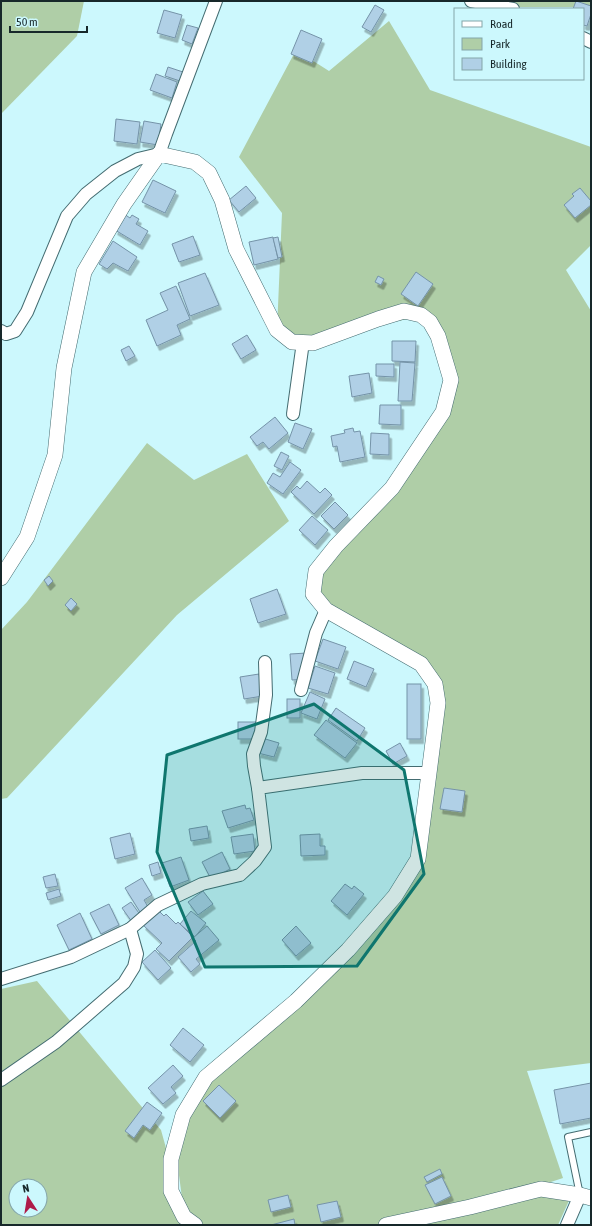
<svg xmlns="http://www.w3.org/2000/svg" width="592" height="1226" font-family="'Asap Condensed',sans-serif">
<defs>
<filter id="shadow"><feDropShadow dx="2.5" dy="4.5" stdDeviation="0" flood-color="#0004"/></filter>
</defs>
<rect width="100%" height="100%" fill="#ccf8fd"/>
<g fill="#afcea7" fill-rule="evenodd">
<path d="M1,1H84L77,36L1,114Z"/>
<path d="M504,1H591V7H503Z"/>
<path d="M389,21L430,90L591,147V245L566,270L591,311V1063L527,1071L563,1178L505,1197L572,1194L558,1225H1V989L37,981L161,1130L184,1213L175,1145L206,1077L359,938L418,859L438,703L421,664L326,610L315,581L432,429L451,380L421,316L303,342L277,330L282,213L239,157L296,50L329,71ZM16,1186H40V1210H16Z"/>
<path d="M147,443L194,480L247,454L289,521L177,615L7,798L1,799V630L27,602Z"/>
</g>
<g fill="#b0d0e6" stroke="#7593a8" filter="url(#shadow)">
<path d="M576,1L591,6V14L587,26L583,25V9H573Z"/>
<path d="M375,5L384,10L371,32L362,27Z"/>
<path d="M164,10L182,15L175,38L157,33Z"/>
<path d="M187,25L198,28L192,44L182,40Z"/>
<path d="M301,30L322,39L312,63L291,54Z"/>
<path d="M168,67L183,72L180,81L165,76Z"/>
<path d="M156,74L177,82L172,98L150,90Z"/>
<path d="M116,119L140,122L137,144L114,141Z"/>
<path d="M144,121L161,124L158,145L140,142Z"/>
<path d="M153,180L176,191L165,213L142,202Z"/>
<path d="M246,186L256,198L239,212L229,200Z"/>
<path d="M580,188L591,201V205L575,218L564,205L574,196L572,194Z"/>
<path d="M124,214L130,218L132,215L139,219L136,224L148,231L140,245L115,230Z"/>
<path d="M193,236L200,255L179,262L172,244Z"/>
<path d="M273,237L278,259L254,265L249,242Z"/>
<path d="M278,237L282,257L278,258L273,238Z"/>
<path d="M113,241L137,257L128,271L113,263L107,269L99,264Z"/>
<path d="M416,272L433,284L418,306L401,294Z"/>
<path d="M205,273L219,305L190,316L178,283Z"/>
<path d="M378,276L384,279L381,285L375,282Z"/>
<path d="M176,286L190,319L177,325L181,335L157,346L146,320L168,310L160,293Z"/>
<path d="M247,335L256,350L241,359L232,344Z"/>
<path d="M392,341H416L415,362L392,361Z"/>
<path d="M129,346L135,356L126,361L121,350Z"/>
<path d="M400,362L415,363L412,401H398Z"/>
<path d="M376,364H394V377L376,376Z"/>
<path d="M369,373L372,393L352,397L349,376Z"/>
<path d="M380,405H401V425L379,424Z"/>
<path d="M275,417L288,433L269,449L263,442L257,446L250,437Z"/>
<path d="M295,423L312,429L303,449L288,442Z"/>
<path d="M353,428L354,432L360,431L365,457L340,462L337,446L333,447L331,436L345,433L344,430Z"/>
<path d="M371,433L389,434V455L370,454Z"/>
<path d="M281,452L289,456L282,470L274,466Z"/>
<path d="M290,462L301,470L283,494L267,483L273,473L280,477Z"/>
<path d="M307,481L320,493L325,488L332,495L314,514L291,492L297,486L300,489Z"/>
<path d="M335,502L348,515L334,529L321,516Z"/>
<path d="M312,516L328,530L315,545L299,530Z"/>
<path d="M49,576L53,581L48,586L44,580Z"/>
<path d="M277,589L286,614L258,623L250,599Z"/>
<path d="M71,598L77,604L71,611L65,605Z"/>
<path d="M323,639L346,647L338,669L315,661Z"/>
<path d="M307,653L309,679L292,680L290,654Z"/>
<path d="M354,661L374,669L366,687L347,679Z"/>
<path d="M315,666L335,673L328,694L308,688Z"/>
<path d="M259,674L263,696L244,699L240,677Z"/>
<rect x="407" y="684" width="14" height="55"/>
<path d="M310,692L325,699L317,719L301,713Z"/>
<rect x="287" y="699" width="13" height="19"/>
<path d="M336,708L365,728L357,741L328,720Z"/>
<path d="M326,720L357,743L345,758L314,735Z"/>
<rect x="238" y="722" width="18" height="17"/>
<path d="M262,738L279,743L274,757L258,753Z"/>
<path d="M400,743L407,756L393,764L386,751Z"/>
<path d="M444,788L465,791L462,812L440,809Z"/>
<path d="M245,805L246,809L250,808L254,820L228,828L222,811Z"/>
<path d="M207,826L209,838L191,841L189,829Z"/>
<path d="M130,833L135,854L115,859L110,838Z"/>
<path d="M253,834L255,851L234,854L231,837Z"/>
<path d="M320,834V846H325V855L301,856L300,835Z"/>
<path d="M222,852L230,869L211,879L202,862Z"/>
<path d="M181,857L189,880L170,887L162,863Z"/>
<path d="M158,862L161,873L152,876L149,865Z"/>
<path d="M55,874L58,886L46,888L43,877Z"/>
<path d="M142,878L152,895L144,900L148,907L140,912L125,888Z"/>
<path d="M345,884L352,889L354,886L364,894L347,915L331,901Z"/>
<path d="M59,889L61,896L48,900L46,893Z"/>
<path d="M203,891L213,904L198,915L188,902Z"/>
<path d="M131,902L141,916L132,922L122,908Z"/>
<path d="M109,904L119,925L101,934L90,913Z"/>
<path d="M158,910L164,916L166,914L176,924L178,922L193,937L169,961L156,949L162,943L143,925Z"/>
<path d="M191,911L206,923L195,937L180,924Z"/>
<path d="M80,913L92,939L69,950L57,925Z"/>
<path d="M207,926L219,940L196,959L200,964L191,972L178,957L196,941L193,938Z"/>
<path d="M296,926L311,943L296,956L282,940Z"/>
<path d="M155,950L171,968L158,980L142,962Z"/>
<path d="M183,1028L204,1045L190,1062L170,1045Z"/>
<path d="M173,1065L183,1076L171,1087L176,1093L163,1104L148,1088Z"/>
<path d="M591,1083V1118L560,1124L554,1090Z"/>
<path d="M219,1085L236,1101L220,1118L203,1101Z"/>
<path d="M147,1102L162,1113L150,1130L143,1125L134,1138L125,1131Z"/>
<path d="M440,1169L442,1174L427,1182L424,1177Z"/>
<path d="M442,1177L451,1196L435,1204L425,1185Z"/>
<path d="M288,1195L291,1207L271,1212L268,1200Z"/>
<path d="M337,1201L341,1217L321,1222L317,1205Z"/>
<path d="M294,1219L295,1225H271Z"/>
</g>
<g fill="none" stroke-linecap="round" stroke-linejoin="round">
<g stroke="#446c71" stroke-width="8">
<path id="service" d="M580,1195L568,1137L591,1132"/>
</g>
<g stroke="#446c71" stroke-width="14">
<g id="minor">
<path d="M471,1L513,9"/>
<path d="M583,38L591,42"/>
<path d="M1,331L6,334L15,331L27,312L67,216L86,194L115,171L138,159L159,154L166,134L216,1"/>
<path d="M293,414L303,342"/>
<path d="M301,690L316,633L326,610"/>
<path d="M258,788L254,766L253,754L261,732L266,695L265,662"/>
<path d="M1,979L71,957L130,929L158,905L202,884L240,875L255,861L265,847L258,788L362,773H429"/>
<path d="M1,1080L56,1042L124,983L134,967L137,954L130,929"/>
<path d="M567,1225L580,1195"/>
</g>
</g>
<g stroke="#446c71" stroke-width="16">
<g id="tertiary">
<path d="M1,578L27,537L55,455L64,368L84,272L124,204L159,154L195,162L209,173L222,200L236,249L277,330L292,342L313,343L378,319L404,311L421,315L430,322L438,336L451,380L443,412L392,488L336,546L316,571L313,594L326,610L421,664L435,684L438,703L418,859L395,896L348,950L296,1001L206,1077L183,1115L171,1159V1191L184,1217L195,1225"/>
<path d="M386,1225L470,1207L541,1189L580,1195L591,1198"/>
</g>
</g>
<use href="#service" stroke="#fff" stroke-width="6"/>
<use href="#minor" stroke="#fff" stroke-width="12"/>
<use href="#tertiary" stroke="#fff" stroke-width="15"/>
</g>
<path fill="#0f766e" fill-opacity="0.2" stroke="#0f766e" stroke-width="3" stroke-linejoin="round" d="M314,704L404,770L424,874L357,966L205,967L157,852L167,755Z"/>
<rect width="592" height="1226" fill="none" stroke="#17282a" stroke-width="4"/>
<rect x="454" y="8" width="130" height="72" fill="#ccf8fd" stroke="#84a5a9"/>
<rect x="462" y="21" width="20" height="6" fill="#ffffff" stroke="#84a5a9"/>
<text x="490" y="28" font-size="12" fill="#17282a">Road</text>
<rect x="462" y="38" width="20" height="12" fill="#afcea7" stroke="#84a5a9"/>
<text x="490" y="48" font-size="12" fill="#17282a">Park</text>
<rect x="462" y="58" width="20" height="12" fill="#b0d0e6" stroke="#84a5a9"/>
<text x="490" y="68" font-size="12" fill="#17282a">Building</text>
<g transform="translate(28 1198) rotate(348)"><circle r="19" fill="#ccf8fd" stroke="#84a5a9"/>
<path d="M0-3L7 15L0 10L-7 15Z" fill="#ae1b49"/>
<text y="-6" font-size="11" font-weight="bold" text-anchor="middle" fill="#17282a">N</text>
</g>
<path d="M10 26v6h77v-6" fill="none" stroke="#17282a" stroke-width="2"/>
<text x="16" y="26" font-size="12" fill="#17282a" stroke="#ccf8fd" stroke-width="3" paint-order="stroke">50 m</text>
</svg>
